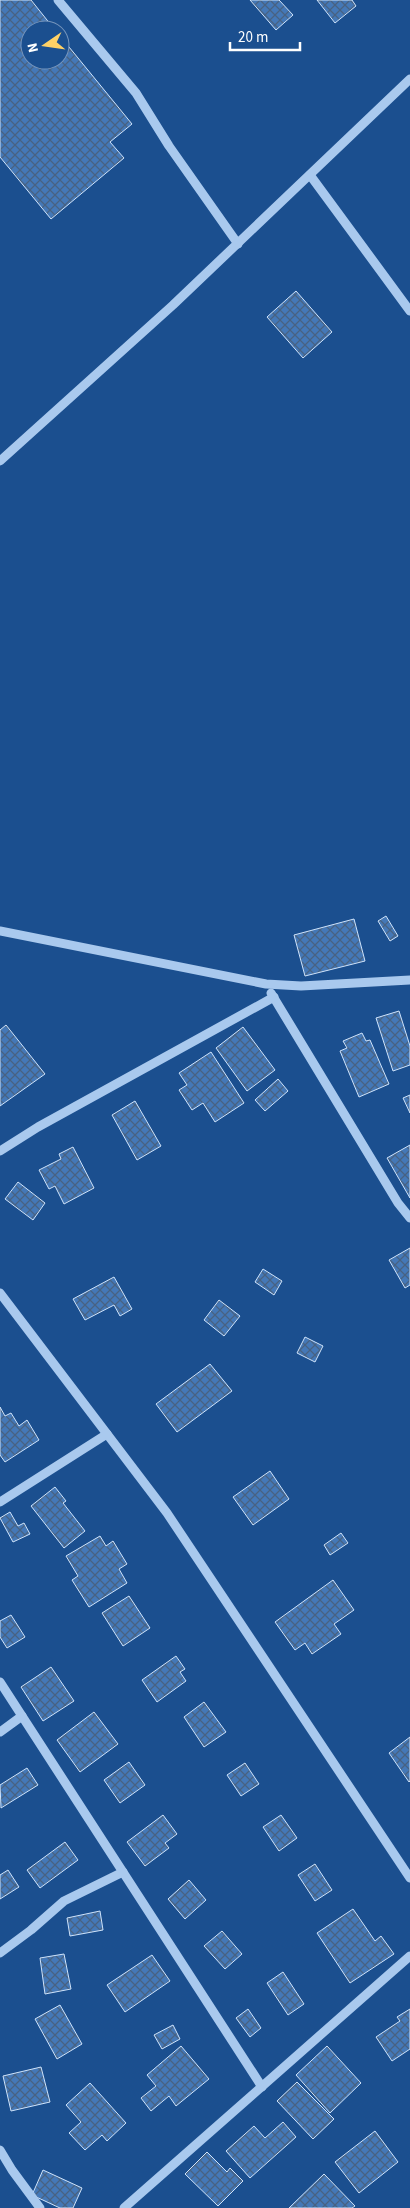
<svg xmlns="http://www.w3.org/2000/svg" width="410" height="2208" font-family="'Source Sans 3',sans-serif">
<defs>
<pattern id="building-cross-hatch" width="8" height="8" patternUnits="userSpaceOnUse" patternTransform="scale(1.25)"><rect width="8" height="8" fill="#4478b7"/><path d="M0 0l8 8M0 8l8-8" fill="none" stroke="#486282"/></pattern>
</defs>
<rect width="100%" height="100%" fill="#1b4f8f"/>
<g fill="url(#building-cross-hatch)" stroke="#cfe3fa">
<path d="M0,0H31L55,30H30V60H60V36L132,124L110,142L124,158L51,219L0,157Z"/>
<path d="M250,0H279L293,15L276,30Z"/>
<path d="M317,0H352L356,6L335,23Z"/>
<path d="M296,291L332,332L303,358L267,317Z"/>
<path d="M386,916L398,936L390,941L378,921Z"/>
<path d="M354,919L365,961L305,976L294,935Z"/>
<path d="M399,1011L410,1046V1065L393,1071L376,1018Z"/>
<path d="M6,1025L45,1074L0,1106V1030Z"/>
<path d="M243,1027L275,1070L247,1091L216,1048Z"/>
<path d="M362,1033L366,1041L370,1040L389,1084L359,1097L340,1051L347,1048L343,1041Z"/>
<path d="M211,1052L244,1103L215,1122L203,1103L192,1110L179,1090L187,1085L179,1073Z"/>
<path d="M278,1079L288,1091L265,1111L255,1100Z"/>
<path d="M410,1095V1113L403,1098Z"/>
<path d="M135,1101L161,1146L137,1160L112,1115Z"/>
<path d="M410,1145V1198L387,1158Z"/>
<path d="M73,1147L94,1188L64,1204L55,1186L49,1189L39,1170L61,1159L59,1154Z"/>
<path d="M18,1182L45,1203L33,1220L5,1199Z"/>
<path d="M410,1248V1285L405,1288L389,1260Z"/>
<path d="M263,1269L282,1281L274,1295L255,1282Z"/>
<path d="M114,1277L132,1309L120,1316L114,1305L85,1320L73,1299Z"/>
<path d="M219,1300L240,1316L224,1336L204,1320Z"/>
<path d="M305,1337L323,1346L315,1362L297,1353Z"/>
<path d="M210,1364L232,1391L177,1432L156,1404Z"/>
<path d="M0,1407L5,1416L11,1413L19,1426L27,1420L39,1440L5,1462L0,1455Z"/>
<path d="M270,1471L289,1499L253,1525L233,1497Z"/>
<path d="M55,1487L66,1501L63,1503L85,1531L64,1548L31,1506Z"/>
<path d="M10,1512L18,1526L24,1523L30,1534L13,1542L0,1518Z"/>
<path d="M341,1533L348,1543L330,1555L324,1545Z"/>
<path d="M100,1536L106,1546L113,1541L127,1564L119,1569L127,1583L89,1607L72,1580L78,1576L66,1556Z"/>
<path d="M333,1580L354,1610L334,1624L341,1634L312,1654L305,1643L295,1650L275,1622Z"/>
<path d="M129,1596L150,1628L123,1646L102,1613Z"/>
<path d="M11,1615L25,1637L7,1648L0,1637V1621Z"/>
<path d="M176,1656L185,1669L180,1672L186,1681L157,1702L142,1680Z"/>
<path d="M51,1667L74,1701L43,1721L21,1687Z"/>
<path d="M204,1702L226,1732L204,1747L184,1717Z"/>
<path d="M94,1712L118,1744L80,1772L57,1740Z"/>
<path d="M410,1737V1781L409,1782L389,1753Z"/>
<path d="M129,1762L145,1785L120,1803L104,1780Z"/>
<path d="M245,1763L259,1784L241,1796L227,1775Z"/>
<path d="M27,1768L38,1785L1,1808L0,1785Z"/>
<path d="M163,1815L177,1834L165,1843L169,1848L145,1866L127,1842Z"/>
<path d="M281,1815L297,1838L279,1851L263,1827Z"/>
<path d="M65,1842L78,1860L40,1888L27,1870Z"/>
<path d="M315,1864L332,1890L315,1901L298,1875Z"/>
<path d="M8,1870L19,1887L0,1899V1875Z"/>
<path d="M189,1880L206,1900L185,1919L168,1899Z"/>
<path d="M353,1909L375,1941L381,1936L394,1954L350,1983L317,1933Z"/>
<path d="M100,1911L103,1930L70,1936L67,1918Z"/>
<path d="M222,1931L242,1954L225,1969L204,1946Z"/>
<path d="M64,1954L71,1989L45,1994L40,1958Z"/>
<path d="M152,1955L170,1981L125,2012L107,1985Z"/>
<path d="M283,1972L304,2004L288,2015L267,1983Z"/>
<path d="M60,2005L82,2044L57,2059L35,2019Z"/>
<path d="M248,2009L261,2028L250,2037L236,2018Z"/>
<path d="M410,2009V2049L392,2061L376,2037L400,2021L397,2017Z"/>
<path d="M173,2025L180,2039L162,2049L154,2035Z"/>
<path d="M181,2046L209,2079L176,2106L169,2096L151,2111L141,2098L156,2086L147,2075Z"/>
<path d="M327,2046L361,2083L330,2113L296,2075Z"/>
<path d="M41,2067L50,2102L11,2111L3,2076Z"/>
<path d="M297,2082L334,2119L313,2139L277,2101Z"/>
<path d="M90,2083L126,2123L107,2141L102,2135L85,2150L69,2133L81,2122L66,2105Z"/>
<path d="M283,2122L296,2137L250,2178L226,2151L254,2126L265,2138Z"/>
<path d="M375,2131L398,2162L359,2193L335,2162Z"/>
<path d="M207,2152L227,2172L230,2168L243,2181L218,2206L185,2174Z"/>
<path d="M43,2170L82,2188L73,2208H60L32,2195Z"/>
<path d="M324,2174L355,2206L352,2208H289Z"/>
</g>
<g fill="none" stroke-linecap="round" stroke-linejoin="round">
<g stroke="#a9c9ee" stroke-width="9">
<path d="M58,0L136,93L169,146L238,244"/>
<path d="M310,175L410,311"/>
<path d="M0,461L173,305L410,79"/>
<path d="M0,931L266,984L301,986L410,980"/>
<path d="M271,993L398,1203L410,1218"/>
<path d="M0,1151L38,1127L274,997"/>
<path d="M0,1293L167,1513L410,1878"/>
<path d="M0,1502L107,1434"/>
<path d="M0,1682L262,2087"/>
<path d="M0,1732L22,1716"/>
<path d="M0,1953L31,1930L64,1901L123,1872"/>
<path d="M0,2150L12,2170L40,2208"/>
<path d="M124,2208L410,1956"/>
</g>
</g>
<g transform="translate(45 45) rotate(257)"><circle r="24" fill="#1b4f8f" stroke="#7695bc"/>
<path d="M0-4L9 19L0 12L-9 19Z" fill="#ffd166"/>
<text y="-8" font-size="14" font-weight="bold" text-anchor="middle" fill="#ffffff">N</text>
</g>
<path d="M230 42v8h70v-8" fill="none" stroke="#ffffff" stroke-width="2.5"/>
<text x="238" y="42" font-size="15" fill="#ffffff" stroke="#1b4f8f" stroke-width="4" paint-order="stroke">20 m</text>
</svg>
